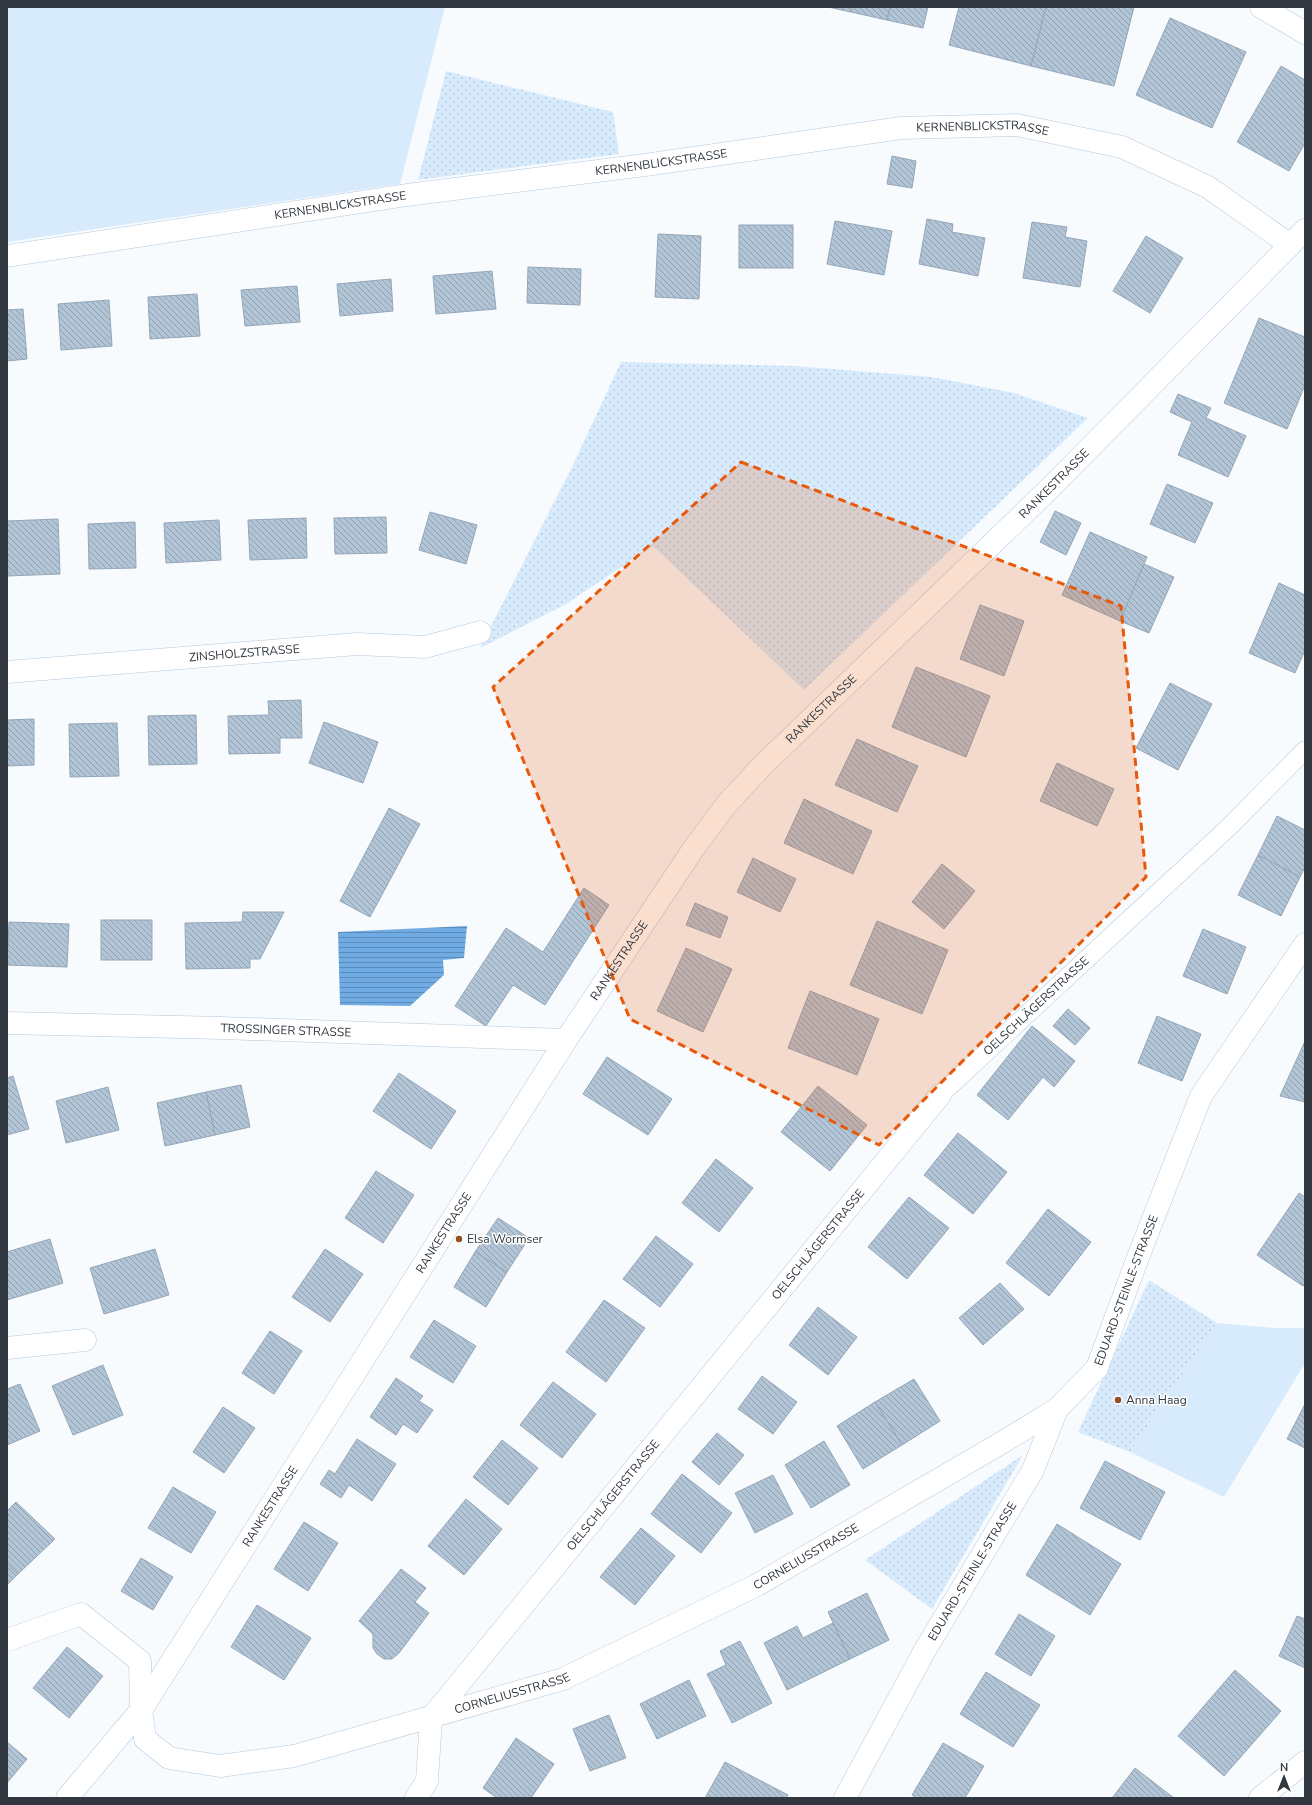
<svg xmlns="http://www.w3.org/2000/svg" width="1312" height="1805" font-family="'Nunito Sans',sans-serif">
<defs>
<pattern id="park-dots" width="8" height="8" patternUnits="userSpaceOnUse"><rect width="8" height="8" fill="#d8ebfd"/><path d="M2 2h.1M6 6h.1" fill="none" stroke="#bacada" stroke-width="1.8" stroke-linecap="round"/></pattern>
<pattern id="water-rules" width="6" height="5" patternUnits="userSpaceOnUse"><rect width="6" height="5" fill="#70abe3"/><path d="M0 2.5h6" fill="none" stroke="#5c8cb9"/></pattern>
<pattern id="building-back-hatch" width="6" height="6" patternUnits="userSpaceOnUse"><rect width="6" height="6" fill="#b2c5d7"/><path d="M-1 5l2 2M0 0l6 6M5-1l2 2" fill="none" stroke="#91a1b0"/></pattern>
</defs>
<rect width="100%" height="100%" fill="#f7fbfe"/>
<g fill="#d8ebfd">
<path d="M7,7H445L400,184L7,242Z"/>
<path d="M1217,1323L1274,1328H1305V1363L1224,1497L1130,1452Z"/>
</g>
<g fill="url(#park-dots)">
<path d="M446,71L613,112L619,154L418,180Z"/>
<path d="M621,362L794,366L932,377L1014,393L1088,418L804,690L653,546L566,604L480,648L573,465Z"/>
<path d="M1149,1280L1217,1323L1130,1452L1078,1432Z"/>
<path d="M1023,1455L932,1609L865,1560Z"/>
</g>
<path fill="url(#water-rules)" d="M467,926L464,958L443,960L444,975L410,1006L340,1005L338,932Z"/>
<g fill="url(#building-back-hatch)" stroke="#94a6b8">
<path d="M828,7H852L851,12Z"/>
<path d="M852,7H890L887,20L851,12Z"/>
<path d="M890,7H928L923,28L887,20Z"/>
<path d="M959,7H1046L1031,66L949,45Z"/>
<path d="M1046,7H1134L1114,86L1031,66Z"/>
<path d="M1170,18L1246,52L1212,128L1136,95Z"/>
<path d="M1281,66L1305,80V143L1289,171L1237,142Z"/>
<path d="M892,156L916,161L912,188L887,184Z"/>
<path d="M927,219L953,224L952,232L985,238L978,276L919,264Z"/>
<path d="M835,221L892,231L884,275L827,264Z"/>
<path d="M1032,222L1067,227L1065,237L1087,241L1080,287L1023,278Z"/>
<rect x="739" y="225" width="54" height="43"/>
<path d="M658,234L701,236L699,299L655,297Z"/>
<path d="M1146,236L1183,258L1150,313L1113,291Z"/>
<path d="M528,267L581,269L580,305L527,303Z"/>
<path d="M492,271L496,309L436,314L433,276Z"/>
<path d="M391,279L393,311L340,316L337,284Z"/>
<path d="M297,286L300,322L245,326L241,290Z"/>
<path d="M197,294L200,336L150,339L148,297Z"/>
<path d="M109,300L112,346L61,350L58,304Z"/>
<path d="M23,309L27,359L7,361V310Z"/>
<path d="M1259,318L1305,337V385L1287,429L1224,403Z"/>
<path d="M1178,394L1211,408L1206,418L1246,436L1228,477L1178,455L1192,422L1170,412Z"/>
<path d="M1167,484L1213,503L1195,543L1150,524Z"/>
<path d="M1055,511L1081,523L1066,555L1040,542Z"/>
<path d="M430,512L477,525L466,564L419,550Z"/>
<path d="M386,517L387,553L335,554L334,518Z"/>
<path d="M306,518L307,558L250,560L248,520Z"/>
<path d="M58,519L60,574L7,576V521Z"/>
<path d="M219,520L221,560L166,563L164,523Z"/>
<path d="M135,522L136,568L89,569L88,524Z"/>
<path d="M1090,532L1147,557L1120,621L1062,595Z"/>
<path d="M1144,564L1174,577L1149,633L1120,621Z"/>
<path d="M1279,583L1305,595V650L1295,673L1249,653Z"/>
<path d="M980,605L1024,621L1004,676L960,659Z"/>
<path d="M916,667L990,696L966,757L892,727Z"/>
<path d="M1170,683L1212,704L1178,770L1136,748Z"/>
<path d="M301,700L302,738H280V753L229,754L228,716L269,715L268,701Z"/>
<path d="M196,715L197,764L149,765L148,716Z"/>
<path d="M34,719V765L7,766V720Z"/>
<path d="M324,722L378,742L363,783L309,763Z"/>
<path d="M117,723L119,776L70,777L69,724Z"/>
<path d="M857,739L918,766L897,812L835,785Z"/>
<path d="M1057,763L1114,789L1097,826L1040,801Z"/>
<path d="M804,799L872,831L853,874L784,843Z"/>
<path d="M389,808L420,824L370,917L340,901Z"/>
<path d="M1277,816L1305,830V867L1300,877L1258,855Z"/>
<path d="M1258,855L1300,877L1281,916L1238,895Z"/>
<path d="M753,858L796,879L780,912L737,892Z"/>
<path d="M942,864L975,891L944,929L912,902Z"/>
<path d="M584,888L609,905L545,1005L513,985L486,1026L455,1006L506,928L543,952Z"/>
<path d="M695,903L728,917L720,938L686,925Z"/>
<path d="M243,912H284L260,959H250V968L186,969L185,923L242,922Z"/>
<rect x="101" y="920" width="51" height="40"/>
<path d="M877,921L948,950L922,1014L850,985Z"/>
<path d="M9,922L69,924L67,967L7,965Z"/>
<path d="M1203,929L1246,947L1227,994L1183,976Z"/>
<path d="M686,948L732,969L703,1032L657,1011Z"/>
<path d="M810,991L879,1019L857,1075L788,1048Z"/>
<path d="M1068,1009L1090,1028L1075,1045L1053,1026Z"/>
<path d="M1157,1016L1201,1034L1182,1081L1138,1063Z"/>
<path d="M1032,1026L1075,1061L1054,1087L1043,1077L1008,1120L977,1095Z"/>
<path d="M1305,1041V1102L1280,1096Z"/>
<path d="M607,1057L672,1099L648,1135L583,1094Z"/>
<path d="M399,1073L456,1111L431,1149L373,1111Z"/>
<path d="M13,1076L29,1129L7,1135V1078Z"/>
<path d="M241,1085L250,1127L215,1135L206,1092Z"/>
<path d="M818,1086L867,1125L830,1171L781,1132Z"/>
<path d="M108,1087L119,1130L66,1143L56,1101Z"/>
<path d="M206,1092L215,1135L165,1146L157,1103Z"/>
<path d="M958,1133L1007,1172L973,1214L924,1175Z"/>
<path d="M716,1159L753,1188L719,1232L682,1203Z"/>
<path d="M376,1171L414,1195L383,1243L345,1218Z"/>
<path d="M1299,1193L1305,1197V1283L1303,1286L1257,1255Z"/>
<path d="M909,1197L949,1228L907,1279L868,1247Z"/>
<path d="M1048,1209L1091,1242L1049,1296L1006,1263Z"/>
<path d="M498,1218L529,1238L507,1272L475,1252Z"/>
<path d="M656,1236L693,1264L660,1307L623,1279Z"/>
<path d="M50,1239L63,1283L7,1300V1252Z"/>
<path d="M155,1249L169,1295L104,1314L90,1268Z"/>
<path d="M325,1249L363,1274L330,1322L292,1297Z"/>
<path d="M475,1252L507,1272L486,1307L454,1287Z"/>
<path d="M1000,1283L1024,1309L983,1345L959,1318Z"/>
<path d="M604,1300L645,1328L606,1382L566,1352Z"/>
<path d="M818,1307L857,1337L828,1375L789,1345Z"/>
<path d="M434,1320L476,1346L453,1383L410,1357Z"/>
<path d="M270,1331L302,1351L274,1394L242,1373Z"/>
<path d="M103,1365L123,1415L73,1435L52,1386Z"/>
<path d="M762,1376L797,1402L773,1434L738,1409Z"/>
<path d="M396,1378L423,1396L419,1401L433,1410L417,1433L403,1424L396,1435L370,1417Z"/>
<path d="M914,1379L940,1421L902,1445L875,1402Z"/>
<path d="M553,1382L596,1414L562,1458L520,1425Z"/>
<path d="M20,1384L40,1431L7,1445V1389Z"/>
<path d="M875,1402L902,1445L863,1469L837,1426Z"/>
<path d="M1305,1404V1448L1287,1439Z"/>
<path d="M223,1407L255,1428L224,1473L193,1452Z"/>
<path d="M717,1433L744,1455L719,1485L692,1462Z"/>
<path d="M357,1439L396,1464L372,1501L349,1485L341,1498L320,1484L329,1470L335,1474Z"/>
<path d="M502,1440L538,1468L508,1505L473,1477Z"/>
<path d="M824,1441L850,1485L811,1508L785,1465Z"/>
<path d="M1105,1461L1165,1492L1140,1540L1080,1508Z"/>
<path d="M682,1474L732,1513L701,1553L651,1514Z"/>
<path d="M773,1475L793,1514L755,1533L735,1493Z"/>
<path d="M173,1487L216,1512L191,1553L148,1528Z"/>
<path d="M466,1499L502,1529L464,1575L428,1546Z"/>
<path d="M16,1502L55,1539L18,1574L7,1564V1511Z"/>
<path d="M304,1522L338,1543L308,1591L274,1569Z"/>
<path d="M1057,1524L1121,1564L1090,1615L1026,1575Z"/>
<path d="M641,1528L675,1556L635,1605L600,1577Z"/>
<path d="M141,1558L173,1577L153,1610L121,1591Z"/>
<path d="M7,1564L18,1574L7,1585Z"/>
<path d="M401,1569L426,1588L415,1602L429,1613L399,1653L392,1659H384L377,1654L373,1648V1634L359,1621Z"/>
<path d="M867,1593L889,1640L850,1659L828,1612Z"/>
<path d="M257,1605L311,1638L284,1680L231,1647Z"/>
<path d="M1019,1614L1055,1636L1031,1676L995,1654Z"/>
<path d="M1297,1616L1305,1619V1668L1279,1656Z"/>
<path d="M833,1623L850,1659L787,1690L764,1643L797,1626L803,1638Z"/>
<path d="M740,1641L772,1703L732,1723L707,1674L726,1665L720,1651Z"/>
<path d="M67,1647L103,1676L69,1718L33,1688Z"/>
<path d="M1235,1670L1281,1711L1224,1776L1178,1736Z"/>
<path d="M986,1672L1040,1705L1013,1747L960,1714Z"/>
<path d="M689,1680L706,1716L657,1739L640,1704Z"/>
<path d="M609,1715L626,1758L590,1771L573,1729Z"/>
<path d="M516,1738L554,1764L531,1798H497L483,1788Z"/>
<path d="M7,1742L27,1759L7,1783Z"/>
<path d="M943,1743L984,1766L965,1798H917L912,1795Z"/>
<path d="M725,1762L788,1795L786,1798H705Z"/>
<path d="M1135,1768L1174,1798H1112Z"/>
</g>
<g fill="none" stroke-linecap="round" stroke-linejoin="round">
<g stroke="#b6c9db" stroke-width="19">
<g id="lane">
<path id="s1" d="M940,1095L1229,827L1305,750"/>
</g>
</g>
<g stroke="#b6c9db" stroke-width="23">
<g id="street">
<path d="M1261,7L1305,33"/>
<path id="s2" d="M7,256L407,195L645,165L901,128L1017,125L1122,147L1208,187L1290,245"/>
<path id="s3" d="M7,672L357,644L425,647L480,632"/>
<path id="s4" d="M7,1023L222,1028L566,1040"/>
<path d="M7,1348L85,1340"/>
<path id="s5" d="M7,1640L81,1614L140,1661L141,1710L145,1739L169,1758L220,1766L294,1756L563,1679L757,1585L1003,1442L1057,1409"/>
<path id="s6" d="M67,1798L141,1710L566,1040L694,848L726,805L762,766L1049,489L1305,230"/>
<path id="s7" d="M416,1798L427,1781L431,1718L940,1095"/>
<path id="s8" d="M845,1798L925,1650L1033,1470L1057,1409L1097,1368L1137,1260L1201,1096L1305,944"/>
<path d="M1260,1798L1305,1762"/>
</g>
</g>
<use href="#lane" stroke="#fff" stroke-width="18"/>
<use href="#street" stroke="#fff" stroke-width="22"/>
</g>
<path fill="#e8590c" fill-opacity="0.2" stroke="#e8590c" stroke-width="3" stroke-dasharray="8 5" stroke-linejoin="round" d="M741,462L1121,606L1146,877L879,1145L630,1019L493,687Z"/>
<g fill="#934f22" stroke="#fff" stroke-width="1.5">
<circle cx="459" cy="1239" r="4"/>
<circle cx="1118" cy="1400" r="4"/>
</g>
<g text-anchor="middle" stroke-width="3" stroke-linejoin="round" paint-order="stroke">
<g font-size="12" fill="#30373f" stroke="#fff">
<text dy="4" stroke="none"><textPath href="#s2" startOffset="985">KERNENBLICKSTRASSE</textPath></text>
<text dy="4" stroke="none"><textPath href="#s2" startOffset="661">KERNENBLICKSTRASSE</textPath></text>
<text dy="4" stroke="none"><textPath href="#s2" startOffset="337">KERNENBLICKSTRASSE</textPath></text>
<text dy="4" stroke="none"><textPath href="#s6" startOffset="1652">RANKESTRASSE</textPath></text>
<text dy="4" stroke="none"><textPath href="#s3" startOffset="238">ZINSHOLZSTRASSE</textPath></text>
<text dy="4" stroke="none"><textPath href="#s6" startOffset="1328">RANKESTRASSE</textPath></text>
<text dy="4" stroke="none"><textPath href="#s6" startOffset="1004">RANKESTRASSE</textPath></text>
<text dy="4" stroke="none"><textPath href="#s1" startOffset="131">OELSCHLÄGERSTRASSE</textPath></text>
<text dy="4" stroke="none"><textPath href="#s4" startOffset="279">TROSSINGER STRASSE</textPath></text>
<text dy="4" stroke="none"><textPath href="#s6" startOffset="680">RANKESTRASSE</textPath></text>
<text dy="4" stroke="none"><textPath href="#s7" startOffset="695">OELSCHLÄGERSTRASSE</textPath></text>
<text dy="4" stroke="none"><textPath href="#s8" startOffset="584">EDUARD-STEINLE-STRASSE</textPath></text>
<text dy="4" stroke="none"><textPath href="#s7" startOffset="371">OELSCHLÄGERSTRASSE</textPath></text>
<text dy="4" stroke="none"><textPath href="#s6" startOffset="356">RANKESTRASSE</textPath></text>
<text dy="4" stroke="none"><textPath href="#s5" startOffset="941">CORNELIUSSTRASSE</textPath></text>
<text dy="4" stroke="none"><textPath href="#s8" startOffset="260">EDUARD-STEINLE-STRASSE</textPath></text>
<text dy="4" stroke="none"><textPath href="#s5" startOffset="616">CORNELIUSSTRASSE</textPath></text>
</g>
<g font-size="12" fill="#30373f" stroke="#fff" text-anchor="start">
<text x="467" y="1243">Elsa Wormser</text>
<text x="1126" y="1404">Anna Haag</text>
</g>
</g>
<rect width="1312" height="1805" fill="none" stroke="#30373f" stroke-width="16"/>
<g transform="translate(1284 1777)" stroke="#ffffff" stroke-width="3" paint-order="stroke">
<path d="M0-3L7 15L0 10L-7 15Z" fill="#30373f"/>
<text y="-6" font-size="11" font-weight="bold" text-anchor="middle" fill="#30373f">N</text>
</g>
</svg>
